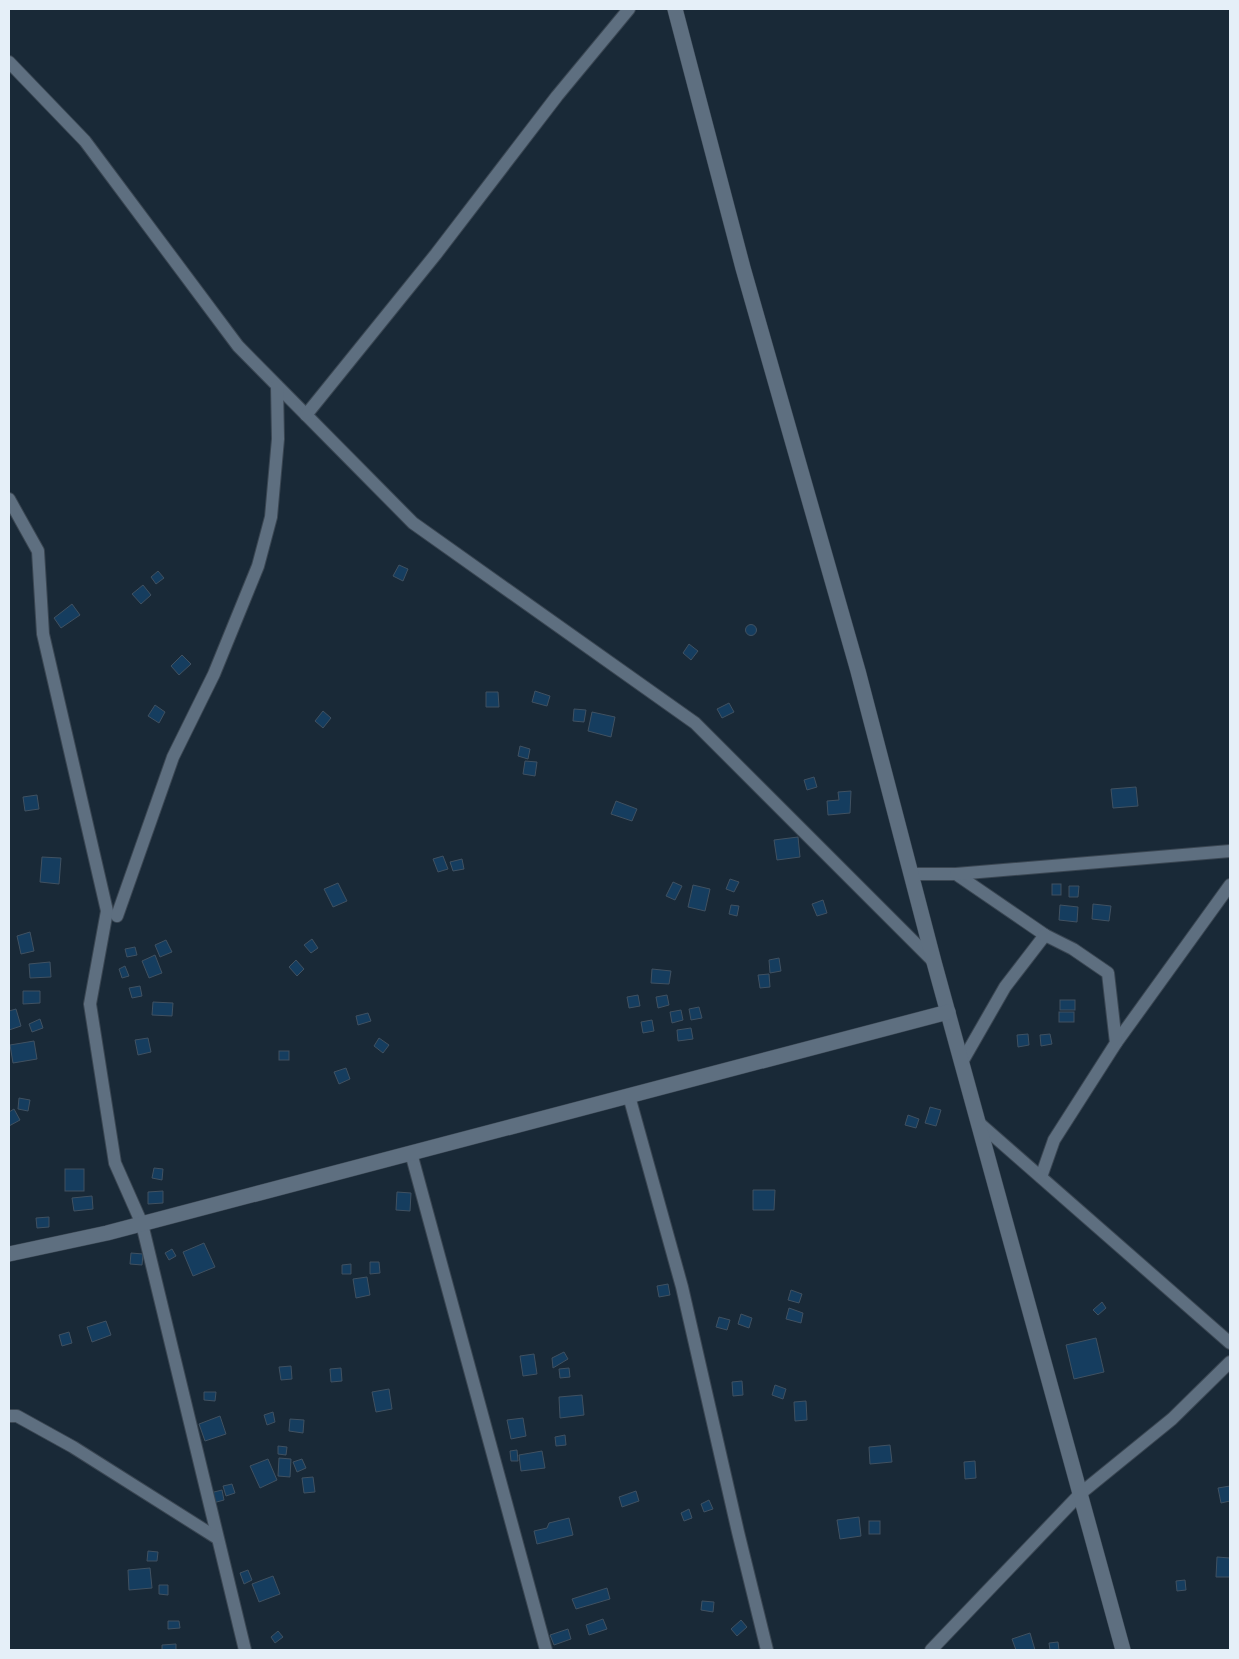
<svg xmlns="http://www.w3.org/2000/svg" width="1239" height="1659" font-family="'Noto Sans',sans-serif">
<rect width="100%" height="100%" fill="#192937"/>
<g fill="#153d5f" stroke="#405161">
<path d="M399,565L408,569L403,581L393,576Z"/>
<path d="M158,571L164,578L156,584L151,577Z"/>
<path d="M143,585L151,595L141,604L132,594Z"/>
<path d="M72,604L80,615L61,628L54,618Z"/>
<circle cx="751" cy="630" r="5.5"/>
<path d="M689,644L698,651L691,660L683,653Z"/>
<path d="M182,655L191,664L179,675L171,666Z"/>
<path d="M535,691L550,696L547,706L532,702Z"/>
<path d="M486,692H498L499,707H486Z"/>
<path d="M729,703L734,712L722,718L717,709Z"/>
<path d="M155,705L165,712L159,723L148,716Z"/>
<path d="M574,709L586,710L584,722L573,721Z"/>
<path d="M323,711L331,718L323,728L315,721Z"/>
<path d="M592,712L615,717L611,737L588,731Z"/>
<path d="M520,746L530,749L528,759L518,756Z"/>
<path d="M525,761L537,762L535,776L523,774Z"/>
<path d="M814,777L817,787L807,790L804,780Z"/>
<path d="M1136,787L1138,806L1113,808L1111,789Z"/>
<path d="M851,791L850,813L828,815L827,801L839,800L838,792Z"/>
<path d="M37,795L39,809L25,811L23,797Z"/>
<path d="M616,801L637,809L632,821L611,814Z"/>
<path d="M798,837L800,857L777,860L774,840Z"/>
<path d="M443,856L448,869L438,872L433,859Z"/>
<path d="M42,857L61,858L59,884L40,882Z"/>
<path d="M462,859L464,869L453,871L450,862Z"/>
<path d="M730,879L739,882L734,892L726,889Z"/>
<path d="M673,882L682,886L675,900L666,896Z"/>
<path d="M338,883L347,901L333,907L324,889Z"/>
<rect x="1052" y="884" width="9" height="11"/>
<path d="M693,885L710,889L705,911L688,907Z"/>
<path d="M1069,886H1079L1078,897H1069Z"/>
<path d="M823,900L827,913L817,916L812,904Z"/>
<path d="M1093,904L1111,906L1109,921L1092,919Z"/>
<path d="M731,905L739,906L737,916L729,914Z"/>
<path d="M1060,905L1078,907L1077,922L1059,920Z"/>
<path d="M30,932L34,951L21,954L17,936Z"/>
<path d="M312,939L318,948L311,953L304,945Z"/>
<path d="M166,940L172,952L160,957L155,945Z"/>
<path d="M135,947L137,955L127,957L125,949Z"/>
<path d="M155,955L162,973L149,978L142,961Z"/>
<path d="M779,958L781,971L770,973L769,960Z"/>
<path d="M296,960L304,969L297,976L289,967Z"/>
<path d="M50,962L51,977L30,978L29,964Z"/>
<path d="M125,966L129,976L122,978L119,969Z"/>
<path d="M652,969L671,971L669,984L651,983Z"/>
<path d="M769,974L770,987L760,988L758,975Z"/>
<path d="M140,986L142,996L132,998L129,988Z"/>
<path d="M23,991H40V1003L23,1004Z"/>
<path d="M638,995L640,1006L629,1008L627,997Z"/>
<path d="M667,995L669,1005L658,1008L656,997Z"/>
<rect x="1060" y="1000" width="15" height="10"/>
<path d="M153,1002L173,1003L172,1016L152,1015Z"/>
<path d="M699,1007L702,1018L691,1020L689,1009Z"/>
<path d="M16,1009L21,1026L9,1030V1011Z"/>
<path d="M681,1010L683,1020L672,1023L670,1012Z"/>
<rect x="1059" y="1012" width="15" height="10"/>
<path d="M368,1013L371,1021L358,1025L356,1016Z"/>
<path d="M40,1019L43,1028L32,1032L29,1024Z"/>
<path d="M652,1020L654,1031L643,1033L641,1022Z"/>
<path d="M691,1028L693,1039L678,1041L677,1030Z"/>
<path d="M1028,1034L1029,1045L1018,1047L1017,1035Z"/>
<path d="M1050,1034L1052,1044L1041,1046L1040,1035Z"/>
<path d="M148,1038L151,1052L138,1055L135,1040Z"/>
<path d="M379,1038L389,1045L383,1053L374,1046Z"/>
<path d="M34,1041L37,1059L13,1063L10,1045Z"/>
<rect x="279" y="1051" width="10" height="9"/>
<path d="M346,1068L350,1079L339,1084L334,1072Z"/>
<path d="M19,1098L30,1100L28,1111L18,1109Z"/>
<path d="M930,1107L941,1110L936,1126L925,1123Z"/>
<path d="M14,1109L20,1120L9,1126V1112Z"/>
<path d="M908,1115L919,1119L916,1128L905,1125Z"/>
<path d="M154,1168L163,1169L162,1180L152,1178Z"/>
<rect x="65" y="1169" width="19" height="22"/>
<path d="M753,1190H775L774,1210H753Z"/>
<path d="M163,1191V1203L148,1204V1192Z"/>
<path d="M397,1192L411,1193L410,1211L396,1210Z"/>
<path d="M92,1196L93,1209L74,1211L72,1198Z"/>
<path d="M49,1217V1227L37,1228L36,1218Z"/>
<path d="M204,1243L215,1267L193,1276L183,1252Z"/>
<path d="M172,1249L176,1256L169,1260L165,1253Z"/>
<path d="M131,1253L143,1254L142,1265L130,1264Z"/>
<path d="M370,1262H379L380,1273L370,1274Z"/>
<path d="M351,1264V1274H342V1265Z"/>
<path d="M367,1277L370,1295L356,1298L353,1279Z"/>
<path d="M668,1284L670,1295L659,1297L657,1286Z"/>
<path d="M791,1290L802,1294L799,1303L788,1300Z"/>
<path d="M1102,1302L1106,1308L1098,1315L1093,1310Z"/>
<path d="M789,1308L803,1313L801,1323L786,1319Z"/>
<path d="M741,1314L752,1318L749,1328L738,1324Z"/>
<path d="M719,1317L730,1320L727,1330L716,1327Z"/>
<path d="M106,1321L111,1335L92,1342L87,1327Z"/>
<path d="M69,1332L72,1343L62,1346L59,1335Z"/>
<path d="M1096,1338L1104,1372L1074,1379L1066,1345Z"/>
<path d="M564,1352L568,1359L553,1368L552,1358Z"/>
<path d="M534,1354L537,1374L523,1376L520,1356Z"/>
<path d="M291,1366L292,1379L281,1380L279,1367Z"/>
<path d="M341,1368L342,1381L331,1382L330,1369Z"/>
<path d="M569,1368L570,1377L560,1378L559,1369Z"/>
<path d="M742,1381L743,1395L733,1396L732,1382Z"/>
<path d="M775,1385L786,1389L783,1399L772,1395Z"/>
<path d="M389,1389L392,1409L376,1412L372,1392Z"/>
<path d="M204,1392H216L215,1401L204,1400Z"/>
<path d="M582,1395L584,1415L560,1418L559,1397Z"/>
<path d="M806,1401L807,1420L795,1421L794,1402Z"/>
<path d="M273,1412L275,1422L267,1425L264,1415Z"/>
<path d="M220,1416L226,1434L205,1441L199,1424Z"/>
<path d="M523,1418L526,1436L511,1439L507,1420Z"/>
<path d="M290,1419L304,1420L303,1433L289,1431Z"/>
<path d="M565,1435L566,1445L556,1446L555,1437Z"/>
<path d="M890,1445L892,1462L870,1464L869,1447Z"/>
<path d="M278,1446L287,1447L286,1455L278,1454Z"/>
<path d="M517,1450L518,1461H511L510,1451Z"/>
<path d="M542,1451L545,1468L521,1471L519,1455Z"/>
<path d="M279,1458L291,1459L290,1477L278,1476Z"/>
<path d="M268,1459L277,1480L260,1488L250,1466Z"/>
<path d="M302,1459L306,1468L297,1472L293,1462Z"/>
<path d="M975,1461L976,1478L965,1479L964,1462Z"/>
<path d="M313,1477L315,1492L304,1493L302,1478Z"/>
<path d="M232,1484L235,1493L226,1496L223,1486Z"/>
<path d="M1230,1486V1501L1221,1503L1218,1488Z"/>
<path d="M222,1490L224,1500L213,1503L210,1493Z"/>
<path d="M636,1491L639,1501L622,1507L619,1497Z"/>
<path d="M709,1500L713,1509L704,1512L701,1504Z"/>
<path d="M689,1509L692,1518L684,1521L681,1513Z"/>
<path d="M859,1517L861,1536L840,1539L837,1520Z"/>
<path d="M569,1518L573,1535L537,1544L534,1531L547,1528L549,1523Z"/>
<rect x="869" y="1521" width="11" height="13"/>
<path d="M148,1551L158,1552L157,1561H147Z"/>
<path d="M1217,1557L1230,1558V1577H1216Z"/>
<path d="M150,1568L152,1588L129,1590L128,1570Z"/>
<path d="M248,1570L252,1580L244,1584L240,1573Z"/>
<path d="M273,1576L280,1594L259,1602L252,1584Z"/>
<path d="M1185,1580L1186,1590L1177,1591L1176,1581Z"/>
<path d="M159,1585H168V1595L159,1594Z"/>
<path d="M607,1588L610,1599L576,1609L572,1599Z"/>
<path d="M702,1601L714,1602L713,1612L701,1610Z"/>
<path d="M603,1619L607,1629L589,1635L586,1625Z"/>
<path d="M741,1620L747,1627L737,1636L731,1629Z"/>
<path d="M168,1621H179L180,1628L168,1629Z"/>
<path d="M568,1629L571,1639L554,1645L550,1635Z"/>
<path d="M278,1631L283,1637L275,1643L271,1637Z"/>
<path d="M1030,1633L1035,1650H1016L1012,1639Z"/>
<path d="M1058,1642L1059,1650H1050L1049,1643Z"/>
<path d="M176,1644V1650H162V1645Z"/>
</g>
<g fill="none" stroke-linecap="round" stroke-linejoin="round">
<g stroke="#3a4652" stroke-width="14">
<g id="street">
<path d="M9,62L85,141L238,346L413,523L695,723L934,962"/>
<path d="M306,415L436,254L557,96L629,9"/>
<path d="M9,499L38,551L43,634L107,911L90,1004L115,1163L142,1224L245,1650"/>
<path d="M911,874H956L1045,935"/>
<path d="M956,874L1230,851"/>
<path d="M117,916L173,757L214,674L258,566L271,517L278,439L277,386"/>
<path d="M1116,1043L1230,885"/>
<path d="M962,1062L1005,987L1045,935L1073,949L1108,973L1116,1043L1054,1140L1041,1177"/>
<path d="M629,1096L682,1287L738,1532L767,1650"/>
<path d="M979,1123L1230,1343"/>
<path d="M411,1153L546,1650"/>
<path d="M9,1416H17L73,1447L217,1538"/>
<path d="M931,1650L1081,1493L1172,1419L1230,1362"/>
</g>
</g>
<g stroke="#3a4652" stroke-width="16">
<g id="secondary">
<path d="M675,9L743,268L858,671L934,962L1123,1650"/>
<path d="M9,1254L107,1233L948,1012"/>
</g>
</g>
<use href="#street" stroke="#5e6f80" stroke-width="12"/>
<use href="#secondary" stroke="#5e6f80" stroke-width="15"/>
</g>
<rect width="1239" height="1659" fill="none" stroke="#e5eff8" stroke-width="20"/>
</svg>
